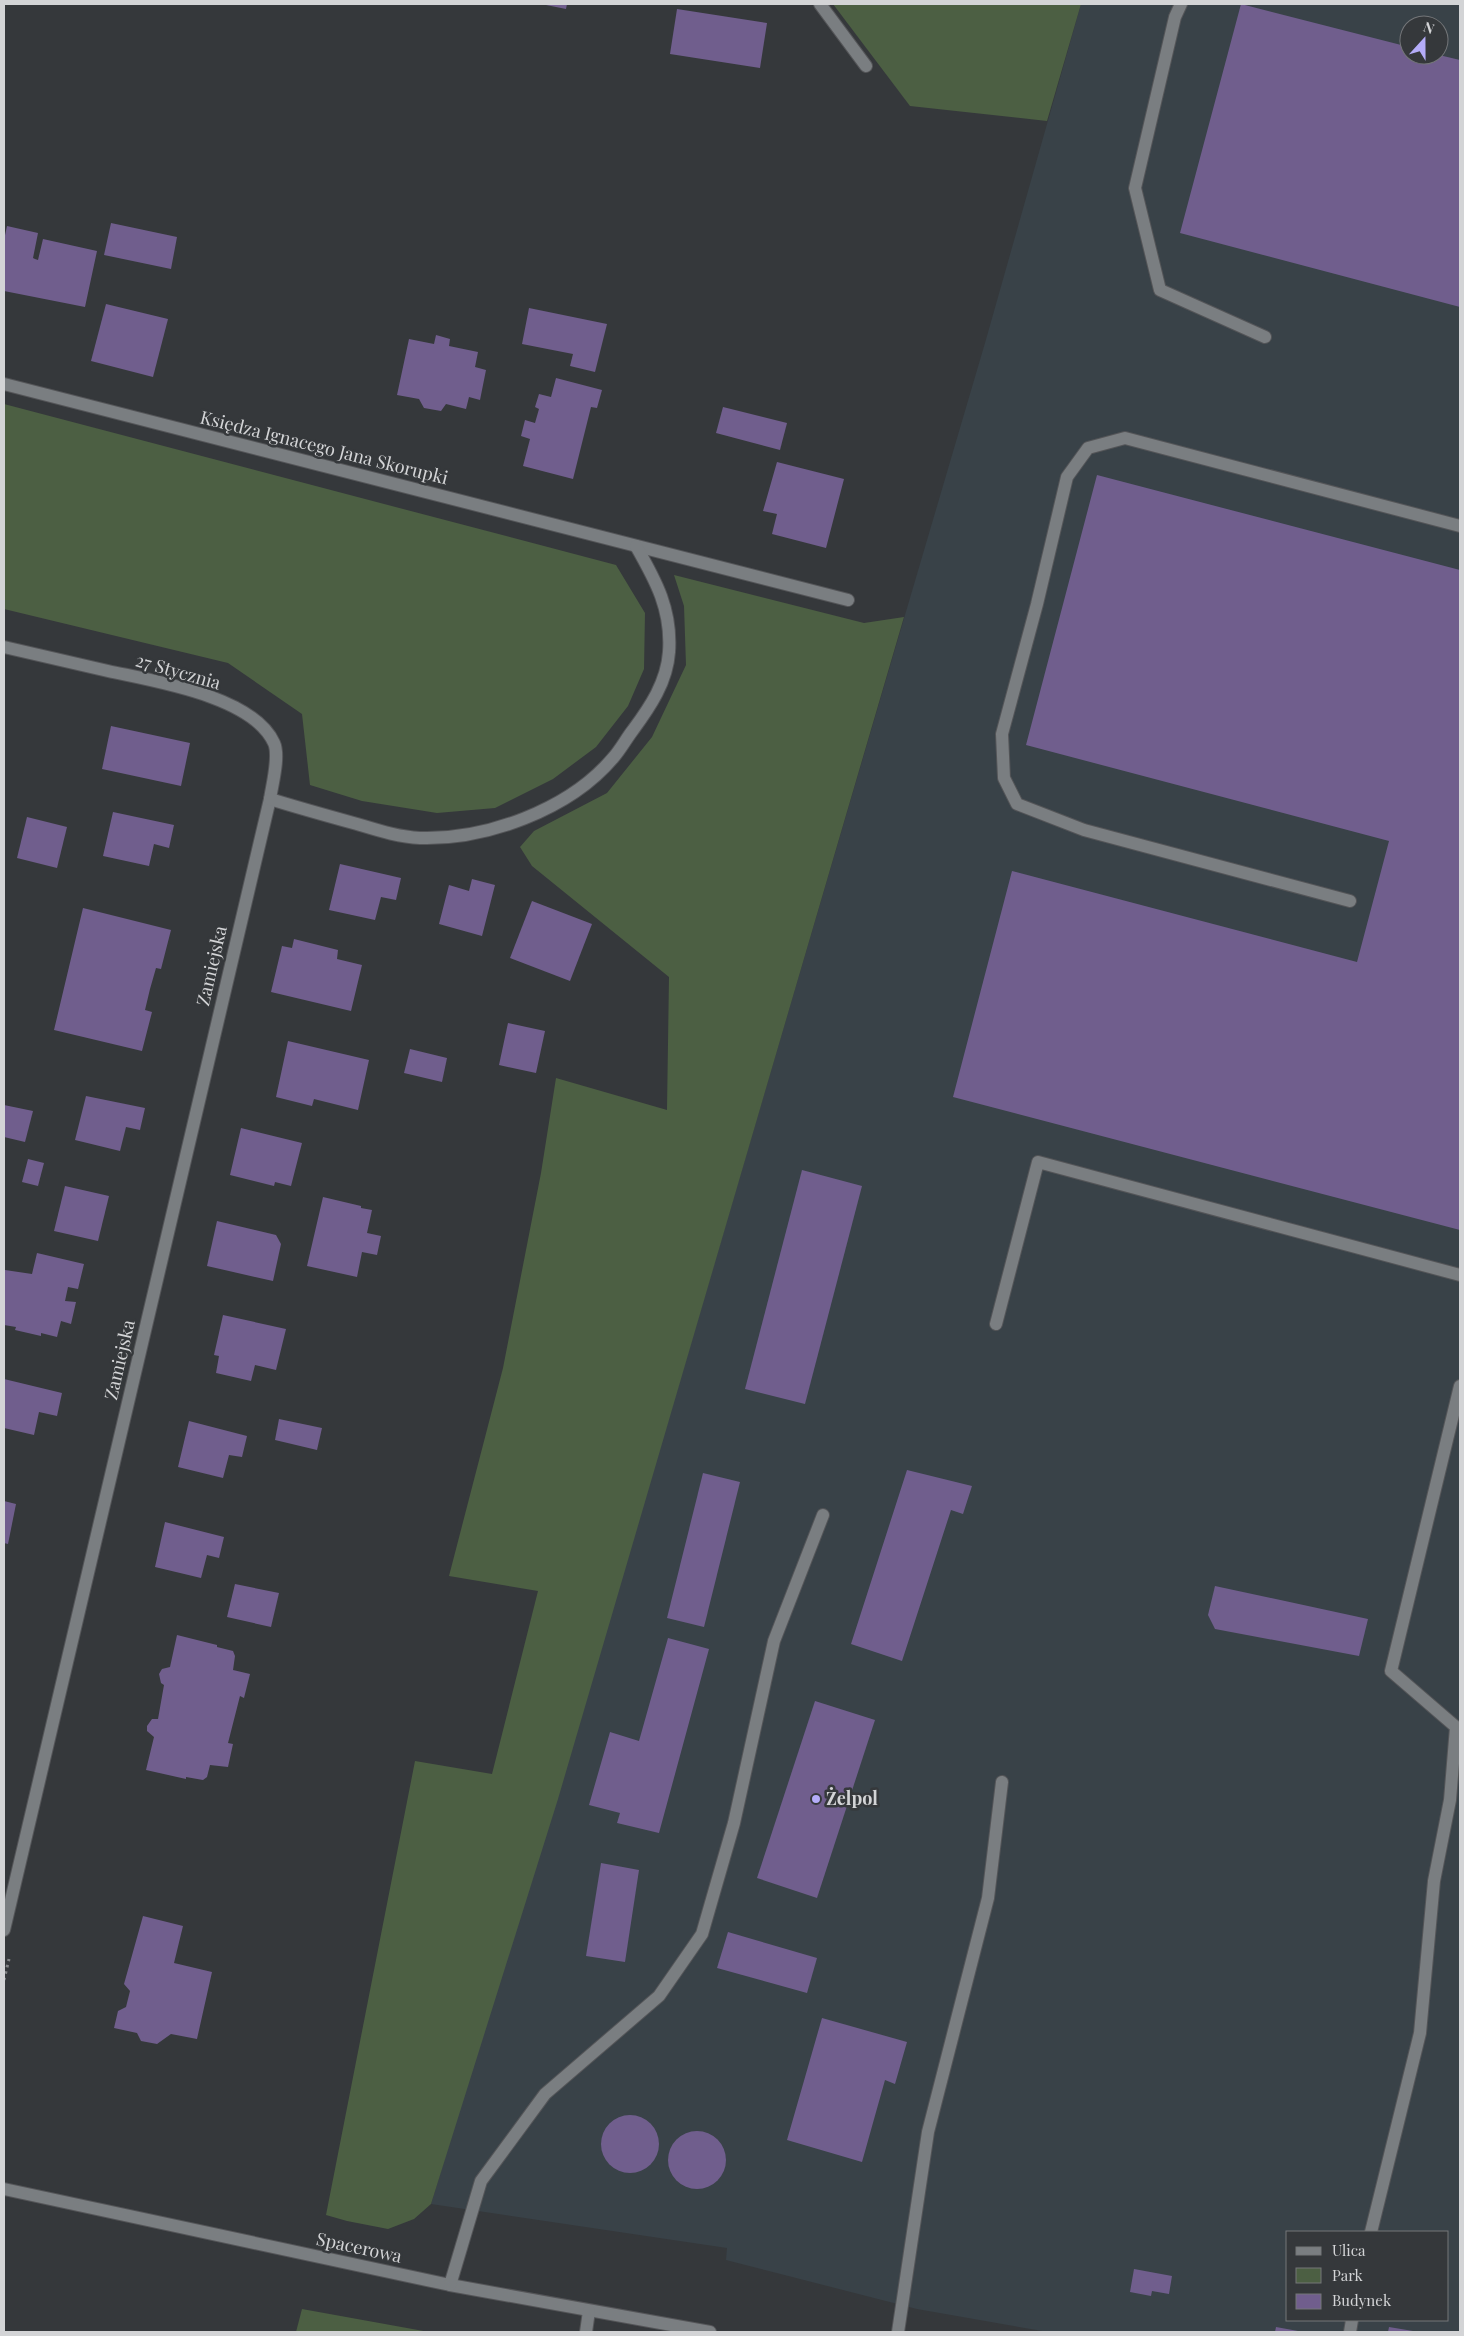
<svg xmlns="http://www.w3.org/2000/svg" width="1464" height="2336" font-family="'Playfair Display',serif">
<rect width="100%" height="100%" fill="#35383b"/>
<path fill="#394248" fill-rule="evenodd" d="M1081,4H1460V2332H1048L917,2309L726,2260L727,2248L431,2204L668,1421L985,343ZM1409,25H1439V55H1409ZM1288,2232H1448V2320H1288Z"/>
<g fill="#4c5f43">
<path d="M833,4H1081L1047,121L910,106Z"/>
<path d="M4,404L616,565L645,613L644,669L628,706L596,747L553,779L495,808L437,813L362,801L310,785L302,714L228,663L4,609Z"/>
<path d="M674,575L864,623L904,617L558,1799L431,2204L414,2219L388,2229L347,2221L326,2215L415,1761L492,1774L538,1591L449,1576L503,1368L541,1173L556,1078L667,1110L669,977L532,866L520,847L534,831L607,793L652,737L686,665L684,606Z"/>
<path d="M302,2309L429,2332H296Z"/>
</g>
<g fill="#705e8d">
<path d="M541,4H567L566,9Z"/>
<path d="M1241,4L1409,47V55H1439L1460,60V307L1180,233Z"/>
<path d="M677,9L767,23L760,68L670,54Z"/>
<path d="M111,223L177,237L171,269L104,255Z"/>
<path d="M7,226L38,233L33,258L35,259L38,260L43,239L97,251L85,307L4,291V240Z"/>
<path d="M106,304L168,319L153,377L91,361Z"/>
<path d="M529,308L607,324L595,372L570,366L573,354L522,344Z"/>
<path d="M436,335L450,339L449,346L478,352L475,367L486,370L480,400L469,397L466,409L446,404L441,411L424,408L419,399L397,395L409,339L434,344Z"/>
<path d="M556,378L602,390L597,408L591,407L573,479L523,466L530,439L521,436L525,420L535,423L539,409L535,407L539,394L551,397Z"/>
<path d="M723,407L787,423L780,450L716,433Z"/>
<path d="M777,462L844,479L826,548L772,534L777,514L763,511Z"/>
<path d="M1097,475L1460,570V1230L953,1097L1012,871L1357,962L1389,841L1026,745Z"/>
<path d="M111,726L190,743L181,786L102,769Z"/>
<path d="M113,812L174,825L169,848L154,844L149,866L103,856Z"/>
<path d="M27,817L67,827L57,868L17,858Z"/>
<path d="M340,864L401,878L396,900L381,897L375,920L329,910Z"/>
<path d="M472,879L495,885L482,936L439,924L449,885L469,891Z"/>
<path d="M532,901L592,924L570,981L510,958Z"/>
<path d="M83,908L171,930L161,969L156,968L150,989L145,1010L152,1012L142,1051L54,1030Z"/>
<path d="M294,939L338,950L337,959L362,965L351,1011L271,992L282,946L292,948Z"/>
<path d="M508,1023L545,1031L536,1073L499,1065Z"/>
<path d="M288,1041L369,1060L358,1110L314,1099L312,1106L276,1097Z"/>
<path d="M410,1049L447,1058L442,1082L404,1073Z"/>
<path d="M86,1096L145,1108L140,1130L126,1127L120,1151L75,1140Z"/>
<path d="M4,1105L33,1111L25,1142L4,1137Z"/>
<path d="M241,1128L302,1143L291,1186L275,1182L274,1186L230,1175Z"/>
<path d="M28,1159L44,1163L38,1186L22,1182Z"/>
<path d="M802,1170L862,1186L805,1404L745,1389Z"/>
<path d="M65,1186L109,1196L98,1241L54,1231Z"/>
<path d="M323,1197L361,1206V1208L372,1210L367,1233L381,1236L377,1255L362,1252L357,1277L307,1266Z"/>
<path d="M217,1221L276,1235L281,1244L273,1281L207,1266Z"/>
<path d="M37,1253L84,1264L78,1289L68,1287L65,1301L76,1302L71,1324L61,1321L57,1337L41,1333V1336L15,1330L16,1327L4,1325L5,1270L32,1274Z"/>
<path d="M223,1315L286,1329L276,1370L255,1365L251,1381L216,1373L219,1356L214,1355Z"/>
<path d="M4,1379L62,1393L57,1416L39,1412L34,1435L4,1428Z"/>
<path d="M279,1419L322,1428L317,1450L275,1440Z"/>
<path d="M189,1421L247,1436L242,1457L229,1455L223,1478L178,1467Z"/>
<path d="M907,1470L972,1486L963,1514L951,1510L902,1661L851,1644Z"/>
<path d="M703,1473L740,1482L704,1627L667,1618Z"/>
<path d="M4,1501L16,1504L8,1544L4,1543Z"/>
<path d="M165,1522L224,1537L219,1558L207,1555L201,1578L155,1567Z"/>
<path d="M235,1584L279,1593L271,1627L227,1617Z"/>
<path d="M1215,1586L1368,1619L1359,1656L1215,1629L1208,1615Z"/>
<path d="M177,1635L217,1645V1647L233,1651L235,1656L233,1670L250,1674L244,1698L240,1696L228,1743L233,1744L228,1767L210,1765L207,1777L203,1780L186,1777V1779L146,1770L154,1737L147,1731V1726L152,1719H158L164,1685L161,1683L159,1674L162,1669L170,1667Z"/>
<path d="M668,1638L709,1649L659,1833L617,1823L620,1813L589,1805L610,1732L639,1741Z"/>
<path d="M815,1701L875,1720L817,1898L757,1878Z"/>
<path d="M601,1863L639,1870L625,1962L586,1956Z"/>
<path d="M143,1916L183,1926L174,1963L212,1972L197,2039L171,2034L157,2044L141,2041L137,2033L114,2028L118,2011L126,2007L130,1991L124,1984Z"/>
<path d="M728,1932L817,1958L807,1993L717,1968Z"/>
<path d="M822,2018L907,2042L895,2084L885,2080L862,2162L787,2140Z"/>
<circle cx="630" cy="2144" r="29"/>
<circle cx="697" cy="2160" r="29"/>
<path d="M1134,2269L1172,2276L1169,2294L1152,2291L1151,2296L1130,2292Z"/>
<path d="M1276,2327L1298,2331V2332H1275Z"/>
<path d="M1389,2327L1413,2331V2332H1388Z"/>
</g>
<g fill="none" stroke-linecap="round" stroke-linejoin="round">
<g stroke="#545558" stroke-width="14">
<g id="minor">
<path d="M820,4L866,66"/>
<path d="M1181,4L1175,17L1135,188L1160,290L1265,337"/>
<path d="M4,384L848,600"/>
<path d="M4,647C38,655 73,663 108,671C153,681 253,696 274,743C280,756 272,785 270,799L4,1930"/>
<path d="M270,799C299,808 328,816 357,824C377,830 398,837 420,838C486,840 569,810 613,758C621,749 626,739 633,730C650,707 667,682 669,652C672,610 656,581 636,546"/>
<path d="M1350,901L1084,830L1017,804L1004,778L1002,734L1037,604L1067,477L1088,448L1125,438L1460,526"/>
<path d="M996,1324L1038,1162L1460,1275"/>
<path d="M4,2189L450,2285L710,2332"/>
<path d="M1371,2232L1420,2033L1434,1881L1450,1800L1456,1727L1391,1671L1460,1386"/>
<path d="M450,2285L481,2181L545,2094L659,1996L702,1934L734,1823L774,1641L823,1515"/>
<path d="M586,2332L589,2311"/>
<path d="M898,2332L928,2132L988,1898L1002,1782"/>
<path d="M1350,2332L1352,2320"/>
</g>
</g>
<path stroke="#818385" stroke-width="3" stroke-dasharray="2.5 4" stroke-linecap="butt" d="M4,1980L9,1959"/>
<use href="#minor" stroke="#7a7e81" stroke-width="12"/>
</g>
<circle fill="#b4acf9" stroke="#35383b" stroke-width="2" cx="816" cy="1799" r="5"/>
<g text-anchor="middle" stroke-width="5" stroke-linejoin="round" paint-order="stroke">
<g font-size="18" fill="#d3d4d6" stroke="#35383b">
<text transform="translate(324 448) rotate(14)" y="6">Księdza Ignacego Jana Skorupki</text>
<text transform="translate(178 672) rotate(16)" y="6">27 Stycznia</text>
<text transform="translate(212 966) rotate(-77)" y="6">Zamiejska</text>
<text transform="translate(120 1360) rotate(-77)" y="6">Zamiejska</text>
<text transform="translate(359 2248) rotate(12)" y="6">Spacerowa</text>
</g>
<g font-size="18" font-weight="bold" fill="#d3d4d6" stroke="#35383b" text-anchor="start">
<text x="826" y="1805">Żelpol</text>
</g>
</g>
<rect width="1464" height="2336" fill="none" stroke="#d3d4d6" stroke-width="10"/>
<rect x="1286" y="2231" width="162" height="90" fill="#35383b" stroke="#747679"/>
<rect x="1296" y="2247" width="25" height="8" fill="#7a7e81" stroke="#747679"/>
<text x="1332" y="2256" font-size="15" fill="#d3d4d6">Ulica</text>
<rect x="1296" y="2268" width="25" height="15" fill="#4c5f43" stroke="#747679"/>
<text x="1332" y="2281" font-size="15" fill="#d3d4d6">Park</text>
<rect x="1296" y="2294" width="25" height="15" fill="#705e8d" stroke="#747679"/>
<text x="1332" y="2306" font-size="15" fill="#d3d4d6">Budynek</text>
<g transform="translate(1424 40) rotate(21)"><circle r="24" fill="#35383b" stroke="#747679"/>
<path d="M0-4L9 19L0 12L-9 19Z" fill="#b4acf9"/>
<text y="-8" font-size="14" font-weight="bold" text-anchor="middle" fill="#d3d4d6">N</text>
</g>
</svg>
